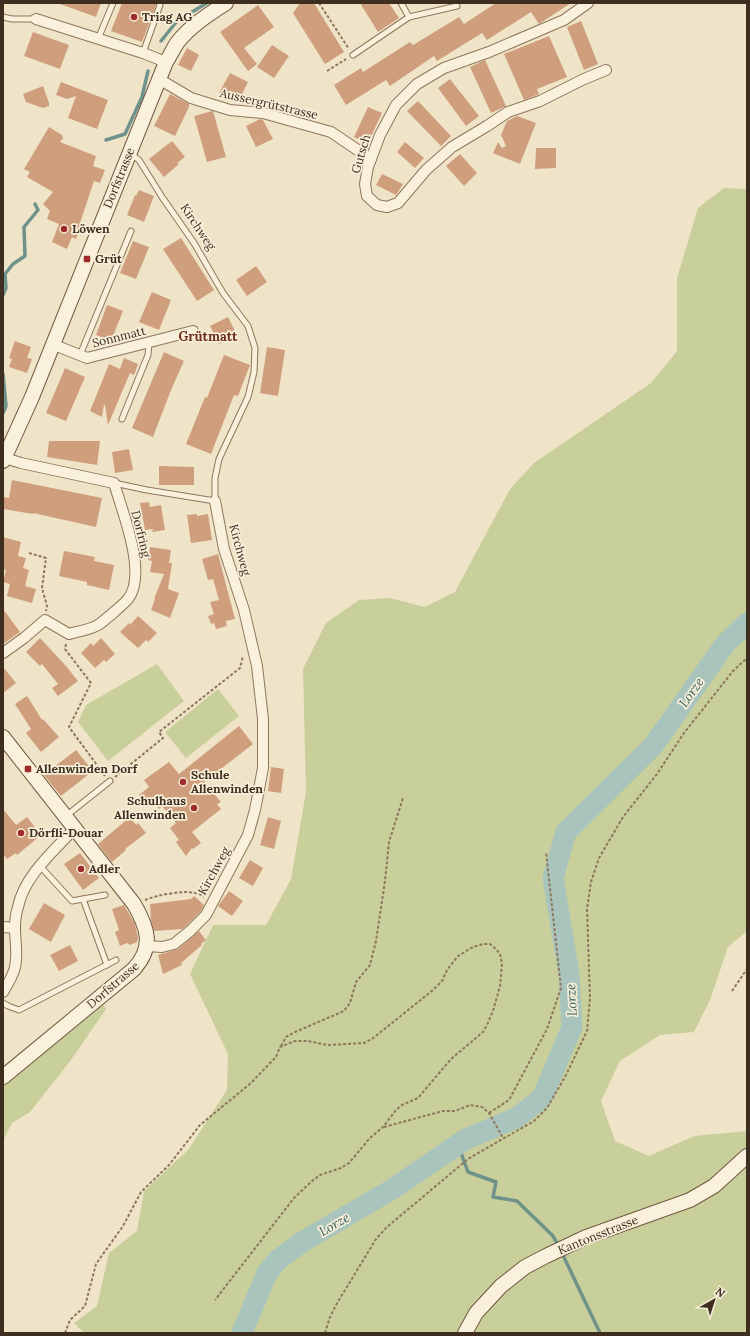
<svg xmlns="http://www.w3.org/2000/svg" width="750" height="1336" font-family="Lora,serif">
<rect width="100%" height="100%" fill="#f0e4c8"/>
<g fill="#c9cf9b">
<path d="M724,188L747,189V931L728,947L710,1000L694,1032L660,1035L620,1061L601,1101L615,1141L649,1156L694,1136L747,1131V1333H84L74,1323L97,1306L109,1253L137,1231L144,1191L188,1150L227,1090L228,1054L190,974L213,925H266L291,879L306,792L303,669L326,623L359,600L390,598L425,607L455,592L510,489L534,463L651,383L677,351V278L698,208Z"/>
<path d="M157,664L184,701L108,761L78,722L86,705Z"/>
<path d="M218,689L239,716L186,758L165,732Z"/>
<path d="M103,1004L106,1009L71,1060L30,1112L12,1123L3,1141V1086Z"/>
</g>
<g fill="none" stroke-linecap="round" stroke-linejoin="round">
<g stroke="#6f938a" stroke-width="3.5">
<path d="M161,41L177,21L207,3"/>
<path d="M106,140L125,134L142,97L148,71"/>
<path d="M3,295L6,288L5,274L13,264L25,256L24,227L38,210L35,204"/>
<path d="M3,374L6,406L3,413"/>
<path d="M458,1145L468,1172L496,1182L493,1197L517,1201L553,1236L559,1247"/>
<path d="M562,1253L600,1333"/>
</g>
<path stroke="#a9c4bc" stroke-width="21" d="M242,1333L267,1273L278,1260L302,1242L391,1190L466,1139L516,1118L542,1098L572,1027L569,974L553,878L566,832L653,746L726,643L747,623"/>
</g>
<g fill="#cf9f7d">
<path d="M61,3H101L96,17L60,4Z"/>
<path d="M122,3H155L156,5L142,42L111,31Z"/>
<path d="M300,3H314L344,52L325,64L293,13Z"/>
<path d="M360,3H389L399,18L378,32Z"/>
<path d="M496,3H571L539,24L531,12L487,40L482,33L437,61L434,56L390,86L386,80L346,105L334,85L361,68L363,72L410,42L413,45L459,17L464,24Z"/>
<path d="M258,5L274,27L244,48L257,64L248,71L220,32Z"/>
<path d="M581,21L598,64L584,70L567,27Z"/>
<path d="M33,32L69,45L60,69L24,56Z"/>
<path d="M549,36L567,77L537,89L539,94L524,100L504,54Z"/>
<path d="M272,45L289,56L274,78L257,67Z"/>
<path d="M187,48L199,55L191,71L178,65Z"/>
<path d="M485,60L506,106L491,113L470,67Z"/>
<path d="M230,73L248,82L238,102L219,93Z"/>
<path d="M450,79L479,116L466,126L438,88Z"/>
<path d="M61,82L108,100L97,129L68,118L76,96L67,99L56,95Z"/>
<path d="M43,86L49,103V106L43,108L26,102L23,94Z"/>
<path d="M170,94L189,104V107L175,136L154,126Z"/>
<path d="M418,101L451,136L441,146L407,111Z"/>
<path d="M368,107L382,113L368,143L354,137Z"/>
<path d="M212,111H213L226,157L207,162L194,116Z"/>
<path d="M517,116L536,123L520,164L493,153L498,142L502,148L506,146L501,135L507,121Z"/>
<path d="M260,119L263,120L273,139L256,147L246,126Z"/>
<path d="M49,127L62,135L63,138L60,142L96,156L93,166L105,170L100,183L94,181L80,223L82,224L76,239L72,237L67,249L52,242L59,224L47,219L50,211L43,204L53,192L27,177L30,172L24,169Z"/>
<path d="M172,141L185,157L177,163L179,164L164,177L149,159Z"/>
<path d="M405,142L424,158L415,168L397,152Z"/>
<path d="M536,148H556V168L535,169Z"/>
<path d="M460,154L477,173L464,186L446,166Z"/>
<path d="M382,174L403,184L396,195L376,185Z"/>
<path d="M139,190L154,196L144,222L127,215L135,195L136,196Z"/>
<path d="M181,238L214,290L197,301L163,249Z"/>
<path d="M133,241L149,247L136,279L120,273Z"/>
<path d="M256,266L267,282L247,296L236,280Z"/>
<path d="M152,292L171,300L159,330L139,322Z"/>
<path d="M107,305L123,311L111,341L96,335Z"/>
<path d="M228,317L237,335L219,344L210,326Z"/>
<path d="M15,341L31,347L27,358L32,359L27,373L9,367L12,359L9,358Z"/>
<path d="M267,347L285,350L278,396L260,393Z"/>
<path d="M164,352L184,361L171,390L153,437L132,428Z"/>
<path d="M224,355L250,365L238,396L234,395L211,454L186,444L205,397L207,398Z"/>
<path d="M124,358L138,364L134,375L130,373L108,425L105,405H104L102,417L90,411L109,364L120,369Z"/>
<path d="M65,368L85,377L66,421L46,413Z"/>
<path d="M49,441H100L97,465L47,457Z"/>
<path d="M129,449L133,470L115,473L112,452Z"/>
<path d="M159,466L194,467V485H159Z"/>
<path d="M12,480L102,498L96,527L33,513V514L3,509L4,497L9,498Z"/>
<path d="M149,502L150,507L161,505L165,530L152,532L153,529L145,530L140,503Z"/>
<path d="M197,514V516L208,514L212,540L191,543L187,515Z"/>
<path d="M3,537L21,542L18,556L26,558L23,568L29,570L25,586L36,589L32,603L7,596L10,584L3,582L6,570L3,569Z"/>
<path d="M150,547L171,550L169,563H172L168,589L179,593L170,618L151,610L155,599H154L164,574L150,572L152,561L148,560Z"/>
<path d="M64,551L95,557L94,561L114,565L109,590L87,585V582L59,576Z"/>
<path d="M218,554L235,619L226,621L227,626L216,629L214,623L211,624L208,616L214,614L210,602L219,600L213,579L208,580L202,559Z"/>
<path d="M3,609L20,632L3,644Z"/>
<path d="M138,616L157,633L148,642L146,640L138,648L120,632L129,623L130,625Z"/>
<path d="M40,638L66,666L78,681L58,696L52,688L58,684L42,664L40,666L26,652Z"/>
<path d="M101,638L115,654L106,662L104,660L95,668L81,653L91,643L93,646Z"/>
<path d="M3,667L16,683L3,693Z"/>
<path d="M27,696L42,720L43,719L59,737L41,752L26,733L31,729L15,704Z"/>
<path d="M239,726L253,744L204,782L221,802L217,804L221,809L192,832L201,843L193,849L192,848L186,856L176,842L179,840L170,828L176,823L162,806L159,809L154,803L148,807L139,795L149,787L144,780L169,762L179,774Z"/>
<path d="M76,750L93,771L61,796L44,775Z"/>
<path d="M271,767L284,769L281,793L268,791Z"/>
<path d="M3,809L16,825L27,817L41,835L17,855L16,853L7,859L3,854Z"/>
<path d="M130,817L136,825L138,823L146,833L125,849L126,850L112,862L98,844Z"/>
<path d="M268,817L281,821L274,849L260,845Z"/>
<path d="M80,853L99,878L83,890L64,864Z"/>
<path d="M250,860L263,868L253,886L239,878Z"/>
<path d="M229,891L243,901L232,916L218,906Z"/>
<path d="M194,896L204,905L201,911L186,926L182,929L154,931L151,920L150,904L191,899Z"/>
<path d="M44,903L65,915L51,942L29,929Z"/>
<path d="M124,905L135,924L138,938L137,942L130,945L127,943L120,946L115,932L119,930L112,909Z"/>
<path d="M199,931L206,940L201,944L202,945L181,963L182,965L163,974L158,955L178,949Z"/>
<path d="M70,945L78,961L59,971L50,955Z"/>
</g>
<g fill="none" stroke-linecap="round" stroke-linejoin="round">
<g stroke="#8d765c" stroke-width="7">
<g id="lane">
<path d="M401,3L409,17"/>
<path d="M3,17L12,19H36"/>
<path d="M98,39L113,3"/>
<path d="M143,53L160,5L159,3"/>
<path d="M353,55L409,17L457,6"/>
<path d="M80,355L131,231"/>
<path d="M122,419L148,355L149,344"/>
<path d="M114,483L147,490L215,501V478L219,459L248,397L254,372L255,348L248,326L223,293L194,243L162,197L139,160L131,154"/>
<path d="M66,816L110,781"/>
<path d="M40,866L72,901L105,895"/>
<path d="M83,899L107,965"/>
<path d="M3,1003L8,1006L19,1010L116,960"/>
</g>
</g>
<g stroke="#8d765c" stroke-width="12">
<g id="street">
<path d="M588,3L564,20L489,52L444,68L417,84L396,105L380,135L368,167L365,184L367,196L377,205L387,207L398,203L426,170L452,147L487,126L508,112L540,101L584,79L606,70"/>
<path d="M36,19L143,53L166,62"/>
<path d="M159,79L191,98L230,110L263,113L331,132L371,159"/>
<path d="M52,344L87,358L193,331"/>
<path d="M3,653L24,638L45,620L69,634C78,631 90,630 98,625C104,621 124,604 128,599C148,574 122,511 114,483L21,463L5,458"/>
<path d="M3,927L15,928"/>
<path d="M147,946L162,947L174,944L190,931L206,915L248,835L255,810L263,768V719L257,666L244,610L224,549L215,501"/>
<path d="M3,992C8,984 13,976 15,967C18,954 15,941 15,928C15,921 16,913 18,907C24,876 54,851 74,829"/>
</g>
</g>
<g stroke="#6f573f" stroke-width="16">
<g id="secondary">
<path d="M3,461L32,397L166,62C170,56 173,49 177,43C190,26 209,14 226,3"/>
<path d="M3,737L134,904C148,928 154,947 134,969L3,1077"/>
<path d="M465,1333L476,1313L501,1286L525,1267L546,1256L586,1237L690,1200L714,1186L747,1156"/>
</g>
</g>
<g stroke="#8d765c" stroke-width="2" stroke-dasharray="3 2" stroke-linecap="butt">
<path d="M319,3L349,49"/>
<path d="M327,71L346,59"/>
<path d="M29,553L46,558L42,588L47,606L46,611"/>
<path d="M66,644L65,649L91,683L69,727L105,776"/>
<path d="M115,777L163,738L159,732L240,668L243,656"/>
<path d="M145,900C157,895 183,890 195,893C198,893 201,895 204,897"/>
<path d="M732,991L747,969"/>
<path d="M281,1046L286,1037L295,1032L344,1011L350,1003L356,982L370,965L376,941L385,881L389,842L403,798"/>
<path d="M489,1113L509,1100L547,1029L561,988L546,852"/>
<path d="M384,1127L443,1111H455L470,1105L482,1107L489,1113L503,1138"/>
<path d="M65,1333L70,1320L85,1306L96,1264L123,1226L141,1192L169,1165L200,1125L251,1083L276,1057L280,1047L295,1041H308L327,1045L364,1043L372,1039L433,990L442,981L447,970L458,956L473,947L483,944H490L496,949L500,954L502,964L500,986L493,1011L487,1025L483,1032L451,1059L418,1098L402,1105L396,1110L383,1127L370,1138L349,1163L341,1168L320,1175L312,1181L294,1198L215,1300"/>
<path d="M325,1333L330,1317L336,1305L376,1239L387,1227L468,1159L534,1121L547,1108L566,1075L587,1031L590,998L587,909L591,882L599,858L623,817L657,774L684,733L733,671L747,658"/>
</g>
<use href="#lane" stroke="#faf1dc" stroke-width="5"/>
<use href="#street" stroke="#faf1dc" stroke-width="10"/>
<use href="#secondary" stroke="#faf1dc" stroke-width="14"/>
</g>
<g fill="#9e2a2b" stroke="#f7eed8" stroke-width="1.5">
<circle cx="134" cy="17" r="4"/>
<circle cx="64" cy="229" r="4"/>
<rect x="83" y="255" width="8" height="8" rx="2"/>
<rect x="24" y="765" width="8" height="8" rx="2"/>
<circle cx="183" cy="782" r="4"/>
<circle cx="194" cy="808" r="4"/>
<circle cx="21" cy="833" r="4"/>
<circle cx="81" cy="869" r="4"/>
</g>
<g text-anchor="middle" stroke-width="3.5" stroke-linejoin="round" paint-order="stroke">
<g font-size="12" font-weight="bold" fill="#3d2e20" stroke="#f7eed8" text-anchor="start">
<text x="142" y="21">Triag AG</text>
<text x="72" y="233">Löwen</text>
<text x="95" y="263">Grüt</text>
<text x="36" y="773">Allenwinden Dorf</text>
<text x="191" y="779">Schule<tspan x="191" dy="14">Allenwinden</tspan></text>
<text x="186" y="805" text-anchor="end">Schulhaus<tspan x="186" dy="14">Allenwinden</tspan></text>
<text x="29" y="837">Dörfli-Douar</text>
<text x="89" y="873">Adler</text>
</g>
<g font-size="12" fill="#3d2e20" stroke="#f7eed8">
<text transform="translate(269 104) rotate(13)" y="4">Aussergrütstrasse</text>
<text transform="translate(361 154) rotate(-73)" y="4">Gutsch</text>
<text transform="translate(119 178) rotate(-68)" y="4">Dorfstrasse</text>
<text transform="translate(198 227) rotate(56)" y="4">Kirchweg</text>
<text transform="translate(119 337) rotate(-14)" y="4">Sonnmatt</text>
<text transform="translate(141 534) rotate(76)" y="4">Dorfring</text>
<text transform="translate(240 550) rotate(75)" y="4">Kirchweg</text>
<text transform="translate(214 871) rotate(-61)" y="4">Kirchweg</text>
<text transform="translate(113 985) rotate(-41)" y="4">Dorfstrasse</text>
<text transform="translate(598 1235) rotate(-22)" y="4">Kantonsstrasse</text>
</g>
<g font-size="13" font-weight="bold" fill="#6b2e1e" stroke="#f7eed8">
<text x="208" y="341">Grütmatt</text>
</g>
<g font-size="13" font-style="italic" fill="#2f5d5a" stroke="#f7eed8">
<text transform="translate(691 692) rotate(-55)" y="5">Lorze</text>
<text transform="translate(571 1000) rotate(-93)" y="5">Lorze</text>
<text transform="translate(334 1224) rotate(-30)" y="5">Lorze</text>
</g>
</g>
<rect width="750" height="1336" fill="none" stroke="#3d2e20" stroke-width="8"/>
<g transform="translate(714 1300) rotate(39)" stroke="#f7eed8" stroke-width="3" paint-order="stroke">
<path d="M0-3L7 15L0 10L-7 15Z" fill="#3d2e20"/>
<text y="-6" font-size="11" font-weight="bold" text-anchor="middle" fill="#3d2e20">N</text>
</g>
</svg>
